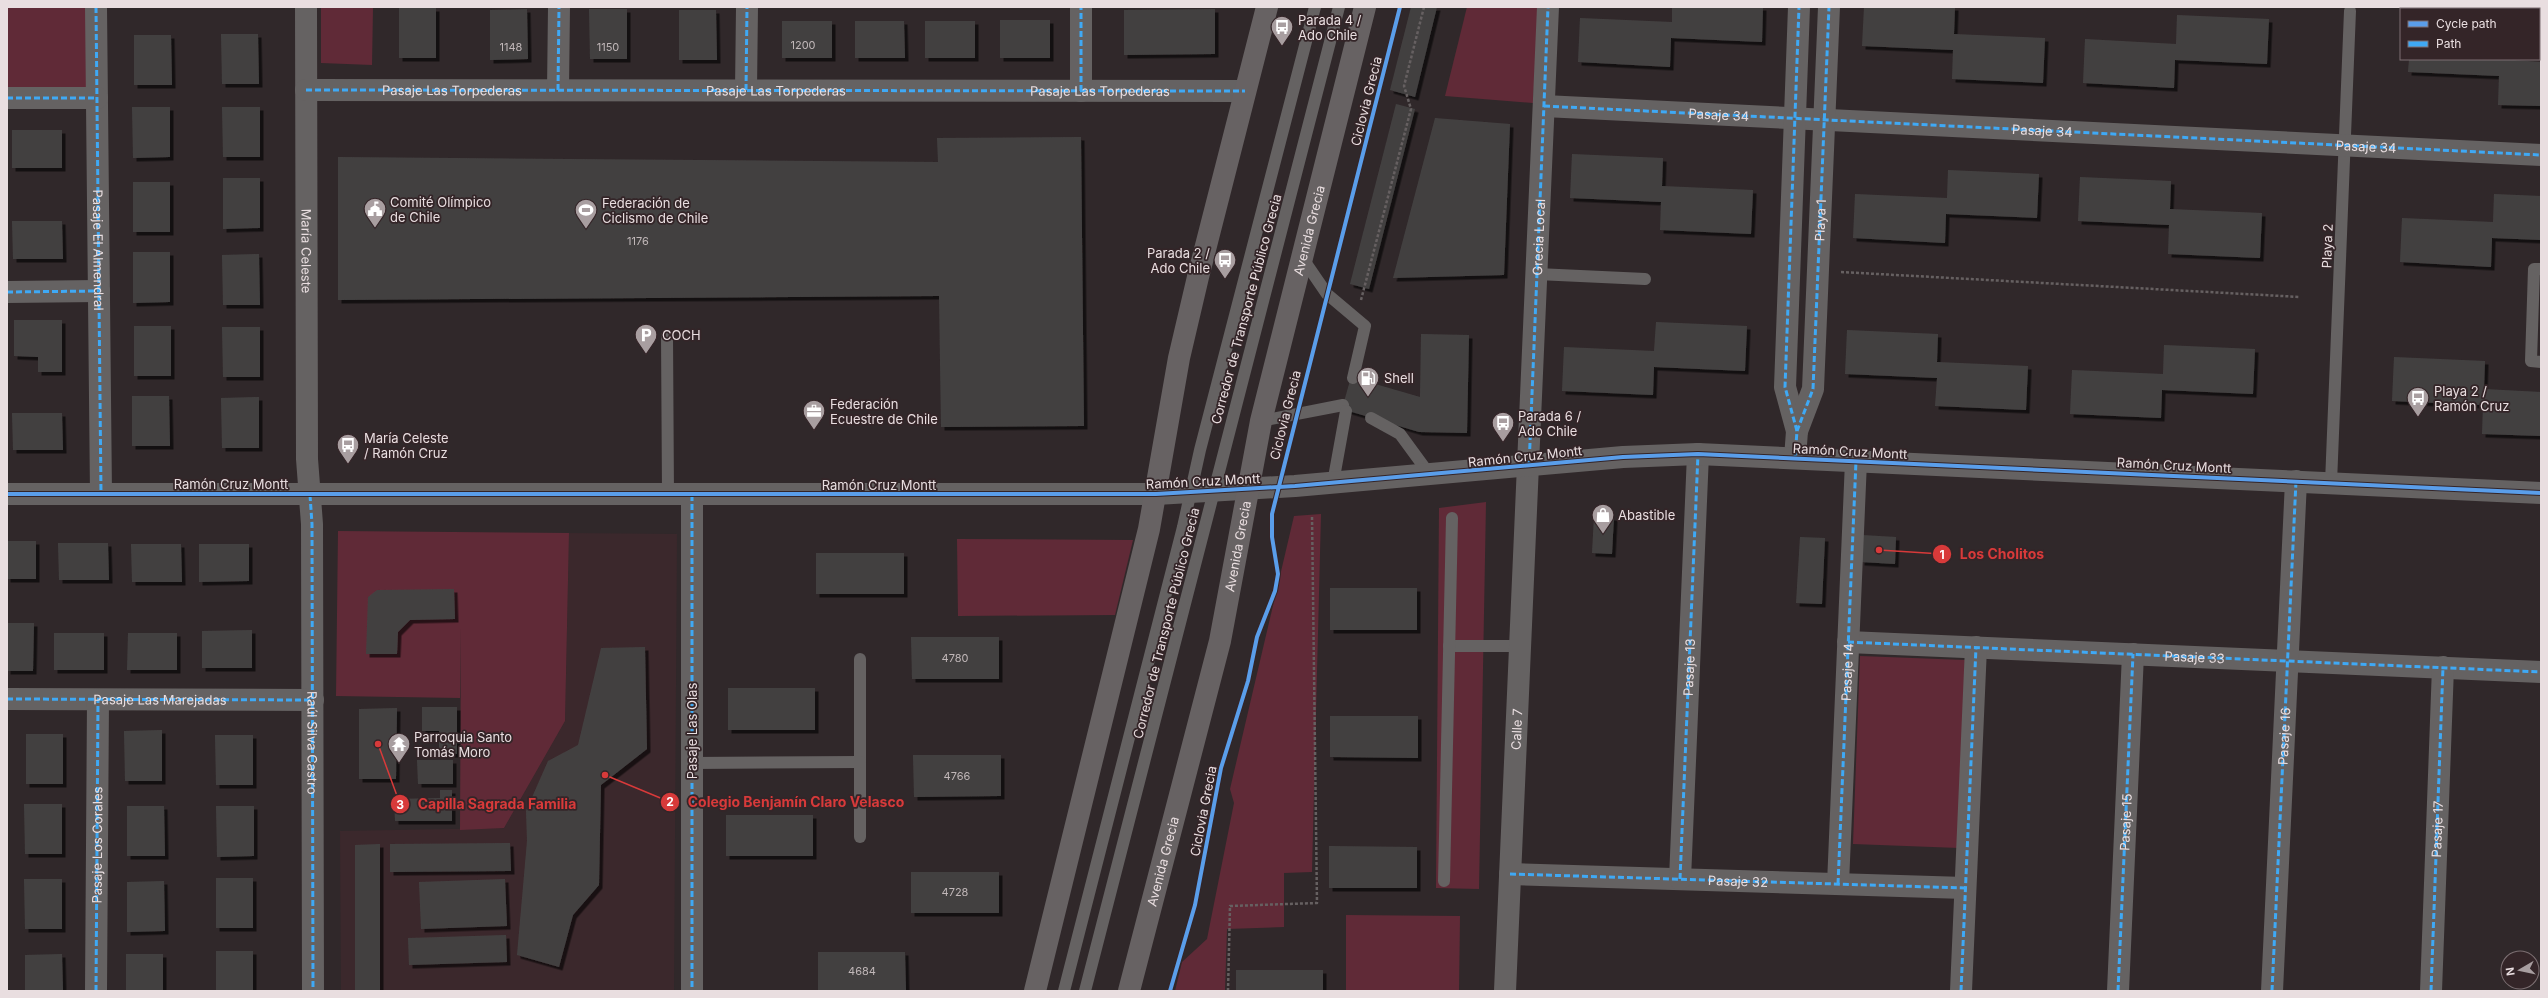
<svg xmlns="http://www.w3.org/2000/svg" width="2548" height="998" font-family="Inter,sans-serif">
<defs>
<filter id="shadow"><feDropShadow dx="3.5" dy="3.5" stdDeviation="0" flood-color="#0009"/></filter>
</defs>
<rect width="100%" height="100%" fill="#30282a"/>
<path fill="#3b282c" d="M569,533L677,534L674,991H341L340,831L504,828L565,721Z"/>
<g fill="#602a37">
<rect x="7" y="7" width="80" height="80"/>
<path d="M321,7H373L372,65L321,63Z"/>
<path d="M1467,7H1539L1533,103L1445,96Z"/>
<path d="M1486,502L1479,889L1436,888L1439,508Z"/>
<path d="M1321,514L1312,872L1284,873V927L1227,929L1225,991H1175L1182,962L1207,939L1234,803L1230,789L1294,516Z"/>
<path d="M338,531L569,533L565,721L504,828L460,830L461,627L460,698L336,696Z"/>
<path d="M957,539L1133,540L1115,615L958,616Z"/>
<path d="M1860,656L1965,660L1959,848L1853,844Z"/>
<path d="M1346,915L1460,916L1459,991H1346Z"/>
</g>
<g fill="#434141" filter="url(#shadow)">
<path d="M1411,7H1437L1415,97L1390,90Z"/>
<path d="M1672,7H1763L1762,42L1671,38L1670,67L1578,62L1580,18L1672,22Z"/>
<path d="M1864,7H1955L1954,34L2045,38L2043,83L1952,79L1953,50L1862,46Z"/>
<rect x="399" y="8" width="37" height="50"/>
<path d="M527,9L528,59L490,60V10Z"/>
<path d="M589,9H627V59H590Z"/>
<path d="M1215,9V54L1124,55V10Z"/>
<path d="M679,10H716L717,60H679Z"/>
<path d="M2177,15L2269,19L2267,64L2175,60L2174,88L2083,83L2085,39L2176,44Z"/>
<rect x="1000" y="20" width="50" height="38"/>
<rect x="782" y="21" width="50" height="37"/>
<path d="M855,21H904L905,58H855Z"/>
<rect x="925" y="21" width="50" height="37"/>
<path d="M221,34H258L259,84H222Z"/>
<path d="M134,35H171L172,85H134Z"/>
<path d="M2409,59H2500L2541,62V106L2498,105L2499,76L2408,72Z"/>
<path d="M1396,104L1415,109L1369,289L1350,284Z"/>
<path d="M132,107H170V157L133,158Z"/>
<path d="M222,107H260V157H223Z"/>
<path d="M1435,118L1510,124L1504,275L1393,278Z"/>
<rect x="12" y="130" width="50" height="38"/>
<path d="M1081,137L1084,426L941,427L939,296L338,300V157L938,162L937,138Z"/>
<path d="M1572,154L1663,158L1662,186L1753,190L1751,234L1660,230L1661,202L1570,198Z"/>
<path d="M1948,170L2039,174L2037,218L1946,214L1945,243L1853,238L1855,194L1947,198Z"/>
<path d="M2080,177L2171,181L2170,209L2262,213L2260,258L2168,254L2169,225L2078,221Z"/>
<path d="M223,178H260V228L223,229Z"/>
<rect x="133" y="182" width="37" height="50"/>
<path d="M2494,194L2541,196V240L2492,238L2491,267L2400,262L2402,218L2493,222Z"/>
<path d="M12,221H62L63,259H13Z"/>
<path d="M133,252H170V302L133,303Z"/>
<path d="M259,254L260,305H223L222,255Z"/>
<path d="M14,320H62V372H38V357L14,356Z"/>
<path d="M1656,322L1747,326L1745,371L1654,367L1653,395L1562,391L1564,347L1654,351Z"/>
<rect x="134" y="326" width="37" height="50"/>
<path d="M222,327H260V377H223Z"/>
<path d="M1847,330L1938,334L1937,362L2028,366L2026,410L1935,406L1937,378L1845,374Z"/>
<path d="M1421,334L1469,335L1467,433L1419,432L1342,409L1351,377L1420,397Z"/>
<path d="M2164,345L2255,349L2253,394L2162,390L2161,418L2070,414L2072,370L2163,374Z"/>
<path d="M2394,357L2485,361L2484,389L2541,392V436L2482,434L2483,405L2392,401Z"/>
<path d="M132,396H169L170,446H132Z"/>
<path d="M259,397V448H222L221,398Z"/>
<path d="M12,413H62L63,450H13Z"/>
<path d="M1594,516L1614,517L1612,554L1592,553Z"/>
<path d="M1862,535L1896,537L1895,564L1861,562Z"/>
<path d="M1800,537L1825,538L1822,604L1796,603Z"/>
<rect x="7" y="541" width="29" height="38"/>
<path d="M58,543H108L109,580H59Z"/>
<path d="M131,544H181L182,582H132Z"/>
<path d="M199,544H249V581L199,582Z"/>
<rect x="816" y="553" width="88" height="41"/>
<rect x="1330" y="588" width="87" height="42"/>
<path d="M454,589L455,619L410,620L398,632L397,654H366L368,597L377,590Z"/>
<path d="M7,623H34L33,671H7Z"/>
<path d="M252,630V668H202V631Z"/>
<rect x="54" y="633" width="50" height="37"/>
<path d="M128,633H177V670H127Z"/>
<path d="M911,637H999V679H912Z"/>
<path d="M645,647L647,749L601,785L599,885L573,915L559,967L517,955L527,841L526,811L548,761L578,745L601,648Z"/>
<rect x="728" y="688" width="87" height="42"/>
<path d="M422,707H457V754H439V731H422Z"/>
<path d="M397,708L396,779H359V709Z"/>
<path d="M1330,716H1418V758L1330,757Z"/>
<path d="M162,730V781H125L124,731Z"/>
<rect x="26" y="734" width="37" height="50"/>
<path d="M215,735H253V785H216Z"/>
<path d="M913,755H1001V796L914,797Z"/>
<path d="M417,760H453V784H418Z"/>
<path d="M440,790H452V821H395L394,799L440,798Z"/>
<path d="M24,804H62V854H25Z"/>
<path d="M127,806H164L165,856H127Z"/>
<path d="M216,806H254V856L217,857Z"/>
<rect x="726" y="815" width="87" height="41"/>
<path d="M510,843L511,871L390,872V844Z"/>
<path d="M380,844V991H355V845Z"/>
<path d="M1329,846L1417,847V888H1329Z"/>
<rect x="911" y="872" width="88" height="41"/>
<rect x="216" y="878" width="37" height="50"/>
<path d="M24,879H62V929H25Z"/>
<path d="M505,879L507,926L421,929L419,882Z"/>
<path d="M164,881L165,931L127,932V882Z"/>
<path d="M506,935L507,962L409,965L408,938Z"/>
<rect x="216" y="951" width="37" height="40"/>
<path d="M818,952H905L906,991H818Z"/>
<path d="M62,954L63,991H25V955Z"/>
<rect x="126" y="954" width="37" height="37"/>
<rect x="1236" y="970" width="87" height="21"/>
</g>
<g fill="none" stroke-linecap="round" stroke-linejoin="round">
<g stroke="#666061" stroke-width="2.5" stroke-dasharray="3 2" stroke-linecap="butt">
<path d="M1841,272L2300,297"/>
<path d="M1361,300L1411,109L1404,86L1424,7"/>
<path d="M1228,991L1230,906L1317,903L1312,516"/>
</g>
<g stroke="#656262" stroke-width="12">
<path d="M1301,256L1327,294L1365,326L1353,378"/>
<path d="M2541,269H2534L2531,361L2541,362"/>
<path d="M1537,274L1645,279"/>
<path d="M667,336L668,495"/>
<path d="M1371,418L1400,434L1430,475"/>
<path d="M1261,421L1343,405"/>
<path d="M1333,483L1346,411"/>
<path d="M2331,483L2350,11"/>
<path d="M1449,646H1521"/>
<path d="M860,659V837"/>
<path d="M692,763L860,762"/>
<path d="M1444,881L1452,518"/>
<path d="M1064,991L1183,527L1200,450L1315,7"/>
<path d="M1085,991L1339,7"/>
</g>
<g stroke="#656262" stroke-width="22">
<path id="s1" d="M96,7L101,494"/>
<path id="s2" d="M306,7L307,459L312,524L313,991"/>
<path d="M306,90L1245,91"/>
<path d="M558,90L559,7"/>
<path d="M746,90L747,7"/>
<path d="M1081,91V7"/>
<path d="M7,98H97"/>
<path d="M1544,106L2541,155"/>
<path d="M7,292L99,291"/>
<path d="M1797,431L1785,387L1799,7"/>
<path id="s3" d="M1795,458L1797,431L1813,389L1829,7"/>
<path d="M692,495V991"/>
<path d="M1848,642L2541,672"/>
<path id="s4" d="M7,699L313,700"/>
<path id="s5" d="M1510,874L1965,888"/>
<path id="s6" d="M1680,879L1698,454"/>
<path d="M1838,884L1856,461"/>
<path d="M96,991L98,700"/>
<path id="s7" d="M1505,991L1548,7"/>
<path d="M1961,991L1976,647"/>
<path id="s8" d="M2118,991L2133,654"/>
<path id="s9" d="M2272,991L2296,481"/>
<path id="s10" d="M2431,991L2443,667"/>
</g>
<path stroke="#656262" stroke-width="22" d="M7,494H1156L1295,486L1623,457L1698,454L2541,493"/>
<g stroke="#676263" stroke-width="22">
<path d="M1035,991L1149,529L1179,358L1198,277L1267,7"/>
<path id="s11" d="M1129,991L1220,641L1261,421L1365,7"/>
</g>
<g stroke="#3fa9f5" stroke-width="3" stroke-dasharray="6 3" stroke-linecap="butt">
<path d="M96,7L101,494"/>
<path id="s12" d="M306,90L1245,91"/>
<path d="M558,90L559,7"/>
<path d="M746,90L747,7"/>
<path d="M1081,91V7"/>
<path d="M7,98H97"/>
<path id="s13" d="M1544,106L2541,155"/>
<path d="M7,292L99,291"/>
<path d="M1797,431L1785,387L1799,7"/>
<path d="M1795,458L1797,431L1813,389L1829,7"/>
<path id="s14" d="M1529,467L1548,7"/>
<path d="M310,495L312,524L313,991"/>
<path d="M692,495V991"/>
<path id="s15" d="M1848,642L2541,672"/>
<path d="M7,699L313,700"/>
<path d="M1510,874L1965,888"/>
<path d="M1680,879L1698,454"/>
<path id="s16" d="M1838,884L1856,461"/>
<path id="s17" d="M96,991L98,700"/>
<path d="M1961,991L1976,647"/>
<path d="M2118,991L2133,654"/>
<path d="M2272,991L2296,481"/>
<path d="M2431,991L2443,667"/>
</g>
<g stroke="#342528" stroke-width="6">
<g id="cycleway">
<path d="M7,494H1156L1295,486L1623,457L1698,454L2541,493"/>
<path d="M1170,991L1195,905L1221,768L1248,681L1257,637L1275,591L1278,574L1272,537V514L1400,7"/>
</g>
</g>
<use href="#cycleway" stroke="#5a9eea" stroke-width="4"/>
</g>
<defs>
<g id="bus-pin" transform="scale(1.15)"><path d="M0 17L-7.5 6A9.5 9.5 0 1 1 7.5 6Z" fill="#a89ea0" stroke="#342528"/><path d="M-5-6H5V4H4V6H2V4H-2V6H-4V4H-5ZM-3.5-4V0h7V-4ZM-3.5 1.2v1.5H-2V1.2ZM2 1.2v1.5H3.5V1.2Z" fill="#fff"/></g>
<g id="civic-pin" transform="scale(1.15)"><path d="M0 17L-7.5 6A9.5 9.5 0 1 1 7.5 6Z" fill="#a89ea0" stroke="#342528"/><path d="M-.6-6.5H3V-4.5H.6V-3L4-1V1h2V6H-6V1h2V-1L-.6-3ZM-1.2 2.5V6h2.4V2.5Z" fill="#fff"/></g>
<g id="stadium-pin" transform="scale(1.15)"><path d="M0 17L-7.5 6A9.5 9.5 0 1 1 7.5 6Z" fill="#a89ea0" stroke="#342528"/><path d="M0-5a6.5 5 0 1 0 0 10a6.5 5 0 1 0 0-10ZM-3.5-1.8h7v3.6h-7Z" fill="#fff"/></g>
<g id="parking-pin" transform="scale(1.15)"><path d="M0 17L-7.5 6A9.5 9.5 0 1 1 7.5 6Z" fill="#a89ea0" stroke="#342528"/><path d="M-3.5-5.5H1a3.5 3.5 0 0 1 0 7H-1V5.5H-3.5ZM-1-3.4V-.6H.8a1.4 1.4 0 0 0 0-2.8Z" fill="#fff"/></g>
<g id="fuel-pin" transform="scale(1.15)"><path d="M0 17L-7.5 6A9.5 9.5 0 1 1 7.5 6Z" fill="#a89ea0" stroke="#342528"/><path d="M-5.5-6h7V0h2V4h1.3V-2.5L3-4.5l.8-.8L6-3V5H2.5V1h-1V6h-7ZM-4.2-4.7v3.2H.2V-4.7Z" fill="#fff"/></g>
<g id="office-pin" transform="scale(1.15)"><path d="M0 17L-7.5 6A9.5 9.5 0 1 1 7.5 6Z" fill="#a89ea0" stroke="#342528"/><path d="M-6-3h4V-5.5h4V-3h4V5H-6ZM-1-4.5V-3h2v-1.5ZM-6 0V1H6V0Z" fill="#fff"/></g>
<g id="shop-pin" transform="scale(1.15)"><path d="M0 17L-7.5 6A9.5 9.5 0 1 1 7.5 6Z" fill="#a89ea0" stroke="#342528"/><path d="M-5-2.5h2.3a2.7 3.5 0 0 1 5.4 0H5L5.5 6h-11ZM-1.5-2.5h3a1.5 2.3 0 0 0-3 0Z" fill="#fff"/></g>
<g id="temple-pin" transform="scale(1.15)"><path d="M0 17L-7.5 6A9.5 9.5 0 1 1 7.5 6Z" fill="#a89ea0" stroke="#342528"/><path d="M0-6L5-2H3V0L6.5 2.5H4V6H1.5V3h-3V6H-4V2.5H-6.5L-3 0V-2H-5Z" fill="#fff"/></g>
</defs>
<g fill-rule="evenodd">
<use href="#bus-pin" x="1282" y="27"/>
<use href="#civic-pin" x="375" y="209"/>
<use href="#stadium-pin" x="586" y="210"/>
<use href="#bus-pin" x="1225" y="260"/>
<use href="#parking-pin" x="646" y="335"/>
<use href="#fuel-pin" x="1368" y="378"/>
<use href="#bus-pin" x="2418" y="398"/>
<use href="#office-pin" x="814" y="411"/>
<use href="#bus-pin" x="1503" y="423"/>
<use href="#bus-pin" x="348" y="445"/>
<use href="#shop-pin" x="1603" y="515"/>
<use href="#temple-pin" x="399" y="744"/>
</g>
<g text-anchor="middle" stroke-width="3.5" stroke-linejoin="round" paint-order="stroke">
<g font-size="11" fill="#c0b7b8">
<text x="803" y="49">1200</text>
<text x="511" y="51">1148</text>
<text x="608" y="51">1150</text>
<text x="638" y="245">1176</text>
<text x="955" y="662">4780</text>
<text x="957" y="780">4766</text>
<text x="955" y="896">4728</text>
<text x="862" y="975">4684</text>
</g>
<g font-size="13" fill="#e9dee0" stroke="#342528" text-anchor="start">
<text x="1298" y="25">Parada 4 /<tspan x="1298" dy="15">Ado Chile</tspan></text>
<text x="390" y="207">Comité Olímpico<tspan x="390" dy="15">de Chile</tspan></text>
<text x="602" y="208">Federación de<tspan x="602" dy="15">Ciclismo de Chile</tspan></text>
<text x="1210" y="258" text-anchor="end">Parada 2 /<tspan x="1210" dy="15">Ado Chile</tspan></text>
<text x="662" y="340">COCH</text>
<text x="1384" y="383">Shell</text>
<text x="2434" y="396">Playa 2 /<tspan x="2434" dy="15">Ramón Cruz</tspan></text>
<text x="830" y="409">Federación<tspan x="830" dy="15">Ecuestre de Chile</tspan></text>
<text x="1518" y="421">Parada 6 /<tspan x="1518" dy="15">Ado Chile</tspan></text>
<text x="364" y="443">María Celeste<tspan x="364" dy="15">/ Ramón Cruz</tspan></text>
<text x="1618" y="520">Abastible</text>
<text x="414" y="742">Parroquia Santo<tspan x="414" dy="15">Tomás Moro</tspan></text>
</g>
<g font-size="13" fill="#e9dee0" stroke="#342528">
<text dy="5" stroke="none"><textPath href="#s12" startOffset="146">Pasaje Las Torpederas</textPath></text>
<text dy="5" stroke="none"><textPath href="#s12" startOffset="470">Pasaje Las Torpederas</textPath></text>
<text dy="5" stroke="none"><textPath href="#s12" startOffset="794">Pasaje Las Torpederas</textPath></text>
<text transform="translate(1366 101) rotate(-76)" y="5">Ciclovia Grecia</text>
<text dy="5" stroke="none"><textPath href="#s13" startOffset="175">Pasaje 34</textPath></text>
<text dy="5" stroke="none"><textPath href="#s13" startOffset="499">Pasaje 34</textPath></text>
<text dy="5" stroke="none"><textPath href="#s13" startOffset="823">Pasaje 34</textPath></text>
<text dy="5" stroke="none"><textPath href="#s3" startOffset="241">Playa 1</textPath></text>
<text dy="5" stroke="none"><textPath href="#s11" startOffset="782">Avenida Grecia</textPath></text>
<text dy="5" stroke="none"><textPath href="#s14" startOffset="230">Grecia Local</textPath></text>
<text transform="translate(2327 246) rotate(-88)" y="5">Playa 2</text>
<text dy="5" stroke="none"><textPath href="#s1" startOffset="243">Pasaje El Almendral</textPath></text>
<text dy="5" stroke="none"><textPath href="#s2" startOffset="244">María Celeste</textPath></text>
<text transform="translate(1246 309) rotate(-75)" y="5">Corredor de Transporte Público Grecia</text>
<text transform="translate(1285 415) rotate(-76)" y="5">Ciclovia Grecia</text>
<text transform="translate(1850 451) rotate(3)" y="5">Ramón Cruz Montt</text>
<text transform="translate(1525 456) rotate(-6)" y="5">Ramón Cruz Montt</text>
<text transform="translate(2174 465) rotate(3)" y="5">Ramón Cruz Montt</text>
<text transform="translate(1203 481) rotate(-3)" y="5">Ramón Cruz Montt</text>
<text x="231" y="489">Ramón Cruz Montt</text>
<text x="879" y="490">Ramón Cruz Montt</text>
<text dy="5" stroke="none"><textPath href="#s11" startOffset="458">Avenida Grecia</textPath></text>
<text transform="translate(1166 623) rotate(-76)" y="5">Corredor de Transporte Público Grecia</text>
<text dy="5" stroke="none"><textPath href="#s15" startOffset="347">Pasaje 33</textPath></text>
<text dy="5" stroke="none"><textPath href="#s6" startOffset="212">Pasaje 13</textPath></text>
<text dy="5" stroke="none"><textPath href="#s16" startOffset="212">Pasaje 14</textPath></text>
<text dy="5" stroke="none"><textPath href="#s4" startOffset="153">Pasaje Las Marejadas</textPath></text>
<text dy="5" stroke="none"><textPath href="#s7" startOffset="262">Calle 7</textPath></text>
<text transform="translate(692 731) rotate(-90)" y="5">Pasaje Las Olas</text>
<text dy="5" stroke="none"><textPath href="#s9" startOffset="255">Pasaje 16</textPath></text>
<text dy="5" stroke="none"><textPath href="#s2" startOffset="736">Raúl Silva Castro</textPath></text>
<text transform="translate(1203 811) rotate(-79)" y="5">Ciclovia Grecia</text>
<text dy="5" stroke="none"><textPath href="#s8" startOffset="169">Pasaje 15</textPath></text>
<text dy="5" stroke="none"><textPath href="#s10" startOffset="162">Pasaje 17</textPath></text>
<text dy="5" stroke="none"><textPath href="#s17" startOffset="146">Pasaje Los Corales</textPath></text>
<text dy="5" stroke="none"><textPath href="#s11" startOffset="134">Avenida Grecia</textPath></text>
<text dy="5" stroke="none"><textPath href="#s5" startOffset="228">Pasaje 32</textPath></text>
</g>
</g>
<path fill="none" stroke="#d83a3a" stroke-width="1.5" d="M1879 550L1942 554M605 775L670 802M378 744L400 804"/>
<g fill="#d83a3a" stroke="#342528" stroke-width="1.5">
<circle cx="1879" cy="550" r="4"/>
<circle cx="605" cy="775" r="4"/>
<circle cx="378" cy="744" r="4"/>
<circle cx="1942" cy="554" r="10"/>
<circle cx="670" cy="802" r="10"/>
<circle cx="400" cy="804" r="10"/>
</g>
<g font-size="12" text-anchor="middle" font-weight="bold" fill="#fff">
<text x="1942" y="559">1</text>
<text x="670" y="806">2</text>
<text x="400" y="809">3</text>
</g>
<g font-size="14" text-anchor="middle" font-weight="bold" fill="#d83a3a" stroke="#342528" stroke-width="3.5" stroke-linejoin="round" paint-order="stroke">
<text x="2002" y="559">Los Cholitos</text>
<text x="796" y="807">Colegio Benjamín Claro Velasco</text>
<text x="497" y="809">Capilla Sagrada Familia</text>
</g>
<rect width="2548" height="998" fill="none" stroke="#e9dee0" stroke-width="16"/>
<rect x="2400" y="8" width="140" height="52" fill="#342528" stroke="#7c6f72"/>
<rect x="2408" y="21" width="20" height="6" fill="#5a9eea" stroke="#7c6f72"/>
<text x="2436" y="28" font-size="12" fill="#e9dee0">Cycle path</text>
<rect x="2408" y="41" width="20" height="6" fill="#3fa9f5" stroke="#7c6f72"/>
<text x="2436" y="48" font-size="12" fill="#e9dee0">Path</text>
<g transform="translate(2520 970) rotate(261)"><circle r="19" fill="#342528" stroke="#7c6f72"/>
<path d="M0-3L7 15L0 10L-7 15Z" fill="#a89ea0"/>
<text y="-6" font-size="11" font-weight="bold" text-anchor="middle" fill="#e9dee0">N</text>
</g>
</svg>
